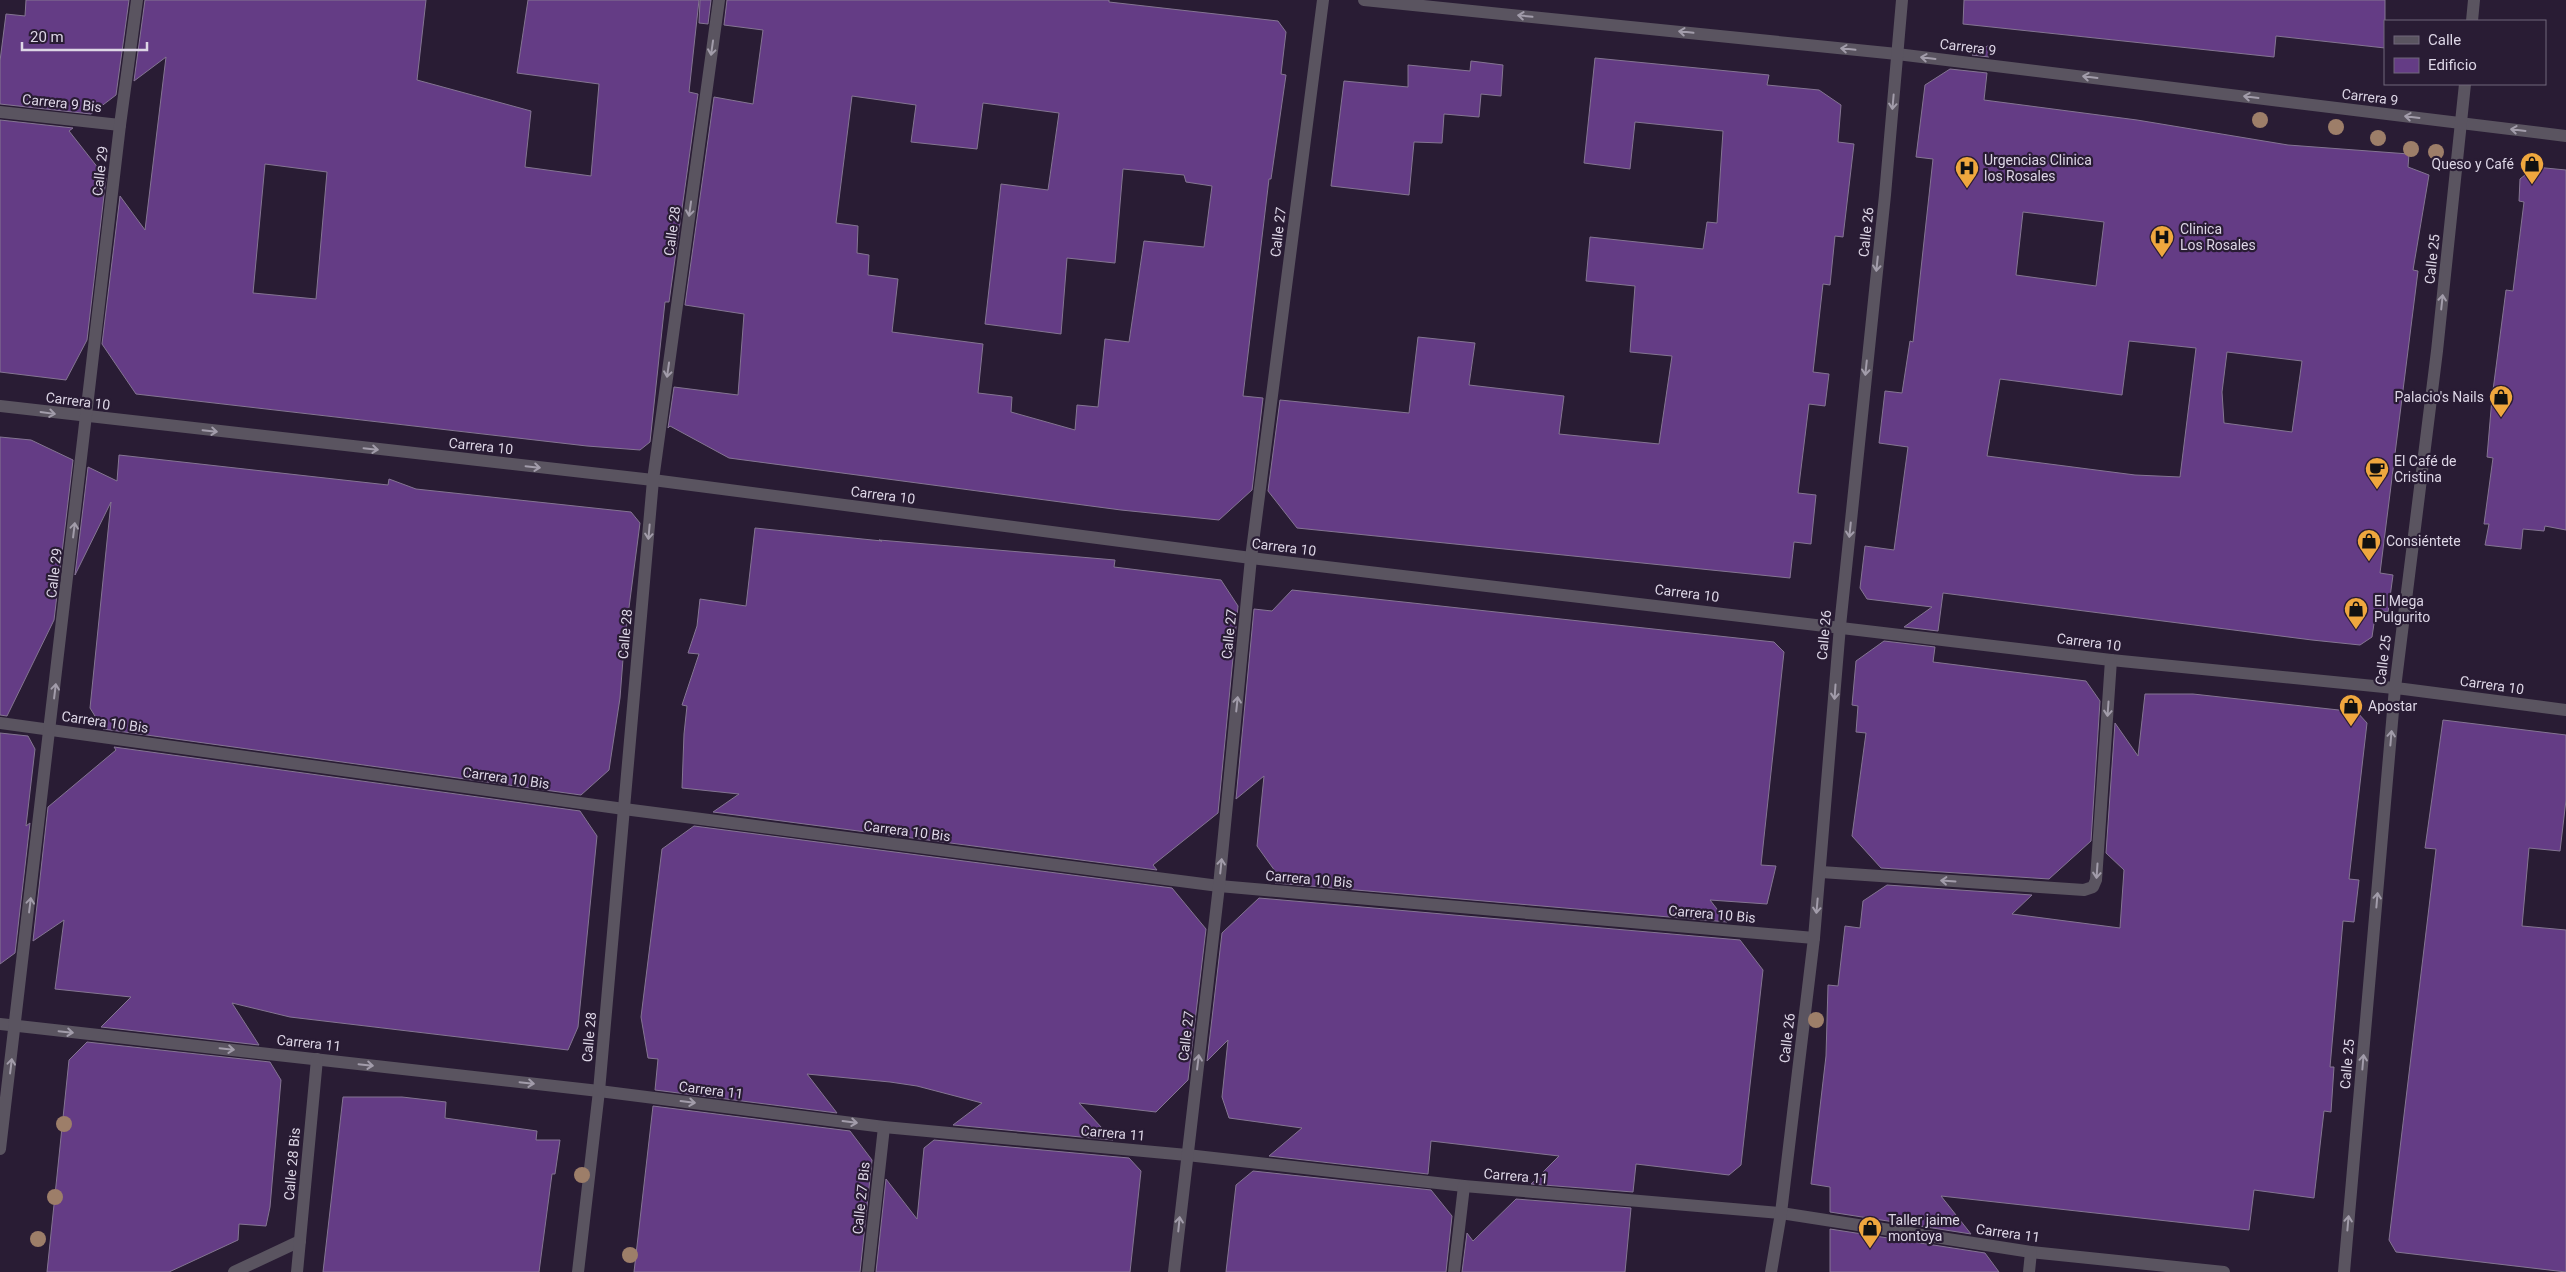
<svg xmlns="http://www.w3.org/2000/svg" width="2566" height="1272" font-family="Roboto,sans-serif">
<rect width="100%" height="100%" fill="#291c34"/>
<g fill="#643c85" stroke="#847592" fill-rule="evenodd">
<path d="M26,0H129L116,95L91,114L0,104V61L6,14L25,16Z"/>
<path d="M145,0H426L417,80L531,111L525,167L591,176L599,84L517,73L528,0H699L689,92L698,94L669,302H665L650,442L640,450L587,446L136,394L102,344L120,196L145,230L166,57L134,81ZM265,164L327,172L316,299L253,293Z"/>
<path d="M700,0H711L708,24L699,23Z"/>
<path d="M727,0H1109V2L1278,21L1286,32L1281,74L1286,75L1271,179H1269L1243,396L1263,398L1252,490L1219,520L1121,510L729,458L670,426L668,428L674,387L738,395L744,314L685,305L714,97L753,104L763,30L724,25ZM852,96L916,105L911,142L977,149L983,103L1059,113L1048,190L1001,184L985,324L1061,334L1067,258L1115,263L1123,169L1184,175L1186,182L1212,186L1204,247L1144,241L1129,342L1105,339L1098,407L1077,405L1075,430L1011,412L1012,397L978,393L983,344L892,332L898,279L868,275L869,255L857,253L858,226L836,223Z"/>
<path d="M1964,0H2385V48L2276,36L2274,57L1963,24Z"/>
<path d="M1991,44L1989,57L1972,55Z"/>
<path d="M1595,58L1769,75L1767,85L1819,90L1841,105L1838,142L1854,144L1843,237L1835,236L1830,285L1823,284L1817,337L1813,372L1829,374L1825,406L1809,404L1798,493L1816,495L1811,544L1794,542L1790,578L1297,528L1268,491L1280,400L1409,413L1418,337L1475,343L1469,385L1564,396L1559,434L1659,444L1672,356L1630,352L1635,286L1586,281L1590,237L1703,249L1707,222L1717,223L1723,131L1635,122L1630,169L1584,163Z"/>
<path d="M1471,61L1503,65L1501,96L1481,94L1479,117L1444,114L1442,143L1414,142L1409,195L1331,186L1344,81L1408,87V65L1470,71Z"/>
<path d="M1950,69L1987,73L1984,100L2137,120L2288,145L2409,154L2408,167L2429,175L2413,270L2418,271L2380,573L2393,575L2388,612L2376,610L2372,637L2360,645L2312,640L1943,593L1938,631L1904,627L1932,607L1867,599L1860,588L1865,546L1894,550L1908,447L1879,443L1885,391L1902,393L1910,341L1913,342L1933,159L1916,157L1925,85ZM2023,212L2104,222L2096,286L2016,275ZM2129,341L2196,348L2180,477L2135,475L1987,456L2000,379L2122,395ZM2227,352L2302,361L2292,432L2224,423L2222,392Z"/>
<path d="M0,120L73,128L69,131L106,178L87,340L66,380L0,372Z"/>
<path d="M2535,167L2566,170V530L2545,526L2544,531L2523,529L2521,549L2485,545L2489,524H2484L2493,458L2487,457L2492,398L2506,290L2513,291L2524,202L2519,201L2520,179Z"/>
<path d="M0,437L31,440L73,460L54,620L7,716L0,715Z"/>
<path d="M119,455L388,485L389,479L416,489L631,512L640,523L624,646L620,698L609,770L581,795L103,729L90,708L111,502L75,575L88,467L117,481Z"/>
<path d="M755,528L882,541L879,540L1115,560L1114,567L1221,580L1238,606L1218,813L1153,865L1157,870L713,812L739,794L682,788L684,734L687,706L682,705L699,654L688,653L697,626L700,599L746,606Z"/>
<path d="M1292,590L1774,642L1784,652L1761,865L1776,866L1767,904L1710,900L1727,922L1275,883L1280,878L1257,846L1264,776L1236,799L1254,609L1272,611Z"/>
<path d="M1884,641L1935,647L1933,662L2086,681L2100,701L2091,841L2049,879L1881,868L1852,836L1866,733L1856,732L1858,706L1852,705L1856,661Z"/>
<path d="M2145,694H2193L2357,712L2367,723L2349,879L2359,880L2354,922L2343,921L2330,1067H2334L2331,1112L2324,1111L2314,1198L2254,1190L2249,1230L1941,1196L1971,1234L1830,1212V1187L1811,1184L1826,1056L1828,985L1838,986L1845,926L1860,928L1863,901L1887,885L2032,895L2012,914L2120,928L2124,870L2106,853L2115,723L2138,756Z"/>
<path d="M2443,720L2566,735V800L2560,851L2529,848L2522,926L2566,930V1272L2396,1252L2389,1240L2436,849L2425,848Z"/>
<path d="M0,733L28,736L35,749L26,826L30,823L15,953L0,964Z"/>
<path d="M114,747L580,811L597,836L578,1027L568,1050L290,1017L232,1003L259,1045L101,1027L131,997L55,989L64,920L33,941L48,807L116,750Z"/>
<path d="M694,826L1172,888L1206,929L1188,1080L1156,1112L1079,1103L1113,1140L953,1125L982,1103L917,1086L890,1082L807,1074L837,1113L655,1090L658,1059L648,1058L641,1017L662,849Z"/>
<path d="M1259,898L1740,940L1763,970L1741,1165L1729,1175L1636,1164L1633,1192L1531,1184L1559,1156L1431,1141L1428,1174L1269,1156L1302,1128L1229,1118L1222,1097L1228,1040L1207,1061L1222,933Z"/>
<path d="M87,1042L270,1062L281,1080L270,1207L266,1226L239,1224L238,1240L169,1272H47L69,1060Z"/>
<path d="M343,1097H402L446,1102L445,1118L537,1131L536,1140H560L555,1174H552L539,1272H323Z"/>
<path d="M653,1106L850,1131L872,1160L860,1272H634Z"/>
<path d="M934,1140L1129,1158L1141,1171L1130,1272H876L886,1179L917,1219L924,1148Z"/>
<path d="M1253,1171L1431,1190L1452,1216L1446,1272H1226L1236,1185Z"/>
<path d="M1516,1199L1631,1208L1625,1272H1462L1467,1233L1473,1241Z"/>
<path d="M1830,1229L1985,1253L1999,1272H1830Z"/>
</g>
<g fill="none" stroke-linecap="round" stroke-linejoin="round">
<g stroke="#5a5460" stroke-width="12">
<path d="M1364,0L1897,54L2566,136"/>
<path d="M2472,21L2474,0"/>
<path d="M0,112L120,125"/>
<path d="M0,406L653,480L1251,558L2111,660L2404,689L2566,710"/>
<path d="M0,723L624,809L1219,886L1814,938"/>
<path d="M1821,872L2084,890L2093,887L2096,880L2111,660"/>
<path d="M0,1024L599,1091L884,1127L1187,1155L1464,1186L1781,1213L2031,1252L2224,1272"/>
<path d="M0,1149L120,125L137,0"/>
<path d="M234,1272L300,1241"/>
<path d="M297,1272L317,1059"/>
<path d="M578,1272L599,1091L653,480L719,0"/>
<path d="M868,1272L884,1127"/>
<path d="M1174,1272L1219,886L1251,558L1323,0"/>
<path d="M1454,1272L1464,1186"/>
<path d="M1771,1272L1781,1213L1814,938L1840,626L1885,195L1902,0"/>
<path d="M2029,1272L2031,1252"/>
<path d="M2344,1272L2395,688L2437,351L2465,84"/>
</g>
</g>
<g fill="#9d7e69">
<circle cx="2260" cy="120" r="8"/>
<circle cx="2336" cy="127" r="8"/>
<circle cx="2378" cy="138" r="8"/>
<circle cx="2411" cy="149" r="8"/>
<circle cx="2436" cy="152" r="8"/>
<circle cx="1816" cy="1020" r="8"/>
<circle cx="64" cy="1124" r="8"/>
<circle cx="582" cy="1175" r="8"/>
<circle cx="55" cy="1197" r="8"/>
<circle cx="38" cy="1239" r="8"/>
<circle cx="630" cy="1255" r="8"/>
</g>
<defs><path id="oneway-shaft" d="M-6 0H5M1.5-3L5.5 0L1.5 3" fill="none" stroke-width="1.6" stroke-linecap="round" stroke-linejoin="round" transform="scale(1.25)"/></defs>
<g stroke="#a29caa">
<use href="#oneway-shaft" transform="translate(1525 16) rotate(-174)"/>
<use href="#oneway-shaft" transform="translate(1686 32) rotate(-174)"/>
<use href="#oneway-shaft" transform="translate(712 48) rotate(98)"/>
<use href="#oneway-shaft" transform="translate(1848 49) rotate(-174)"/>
<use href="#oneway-shaft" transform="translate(1928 58) rotate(-173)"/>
<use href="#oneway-shaft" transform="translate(2090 77) rotate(-173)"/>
<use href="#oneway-shaft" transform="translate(2251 97) rotate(-173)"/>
<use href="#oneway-shaft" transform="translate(1893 102) rotate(95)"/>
<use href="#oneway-shaft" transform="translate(2412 117) rotate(-173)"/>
<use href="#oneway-shaft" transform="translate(2518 130) rotate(-173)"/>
<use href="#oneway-shaft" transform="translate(690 209) rotate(98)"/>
<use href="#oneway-shaft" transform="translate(1877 264) rotate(96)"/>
<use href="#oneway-shaft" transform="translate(2442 302) rotate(-84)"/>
<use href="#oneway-shaft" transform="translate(1866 368) rotate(96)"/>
<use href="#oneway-shaft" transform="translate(668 370) rotate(98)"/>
<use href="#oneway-shaft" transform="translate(48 413) rotate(8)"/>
<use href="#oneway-shaft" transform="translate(210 431) rotate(6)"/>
<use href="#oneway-shaft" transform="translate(371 449) rotate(6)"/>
<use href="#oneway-shaft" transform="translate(533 467) rotate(6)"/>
<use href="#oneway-shaft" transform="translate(74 530) rotate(-83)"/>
<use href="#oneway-shaft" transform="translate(1850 530) rotate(96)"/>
<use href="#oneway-shaft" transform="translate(649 532) rotate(95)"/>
<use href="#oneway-shaft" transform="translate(55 691) rotate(-83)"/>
<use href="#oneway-shaft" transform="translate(1835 692) rotate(94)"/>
<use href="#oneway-shaft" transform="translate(1237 704) rotate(-84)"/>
<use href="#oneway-shaft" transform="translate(2108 709) rotate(94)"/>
<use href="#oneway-shaft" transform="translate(2391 738) rotate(-85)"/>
<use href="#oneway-shaft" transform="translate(1221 866) rotate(-84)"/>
<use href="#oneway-shaft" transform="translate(2097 871) rotate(94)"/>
<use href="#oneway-shaft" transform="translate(1948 881) rotate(-176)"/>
<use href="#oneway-shaft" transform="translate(2377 900) rotate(-85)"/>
<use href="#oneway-shaft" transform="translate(30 905) rotate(-83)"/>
<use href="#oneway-shaft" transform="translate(1817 906) rotate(95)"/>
<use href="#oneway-shaft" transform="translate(66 1032) rotate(6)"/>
<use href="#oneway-shaft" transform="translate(227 1049) rotate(6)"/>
<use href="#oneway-shaft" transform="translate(1198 1062) rotate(-83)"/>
<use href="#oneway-shaft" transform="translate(2363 1062) rotate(-85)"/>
<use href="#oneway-shaft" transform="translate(366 1065) rotate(6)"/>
<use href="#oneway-shaft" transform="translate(11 1066) rotate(-83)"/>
<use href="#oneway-shaft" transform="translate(527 1083) rotate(6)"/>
<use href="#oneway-shaft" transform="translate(688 1102) rotate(7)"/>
<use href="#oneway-shaft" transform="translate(850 1122) rotate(7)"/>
<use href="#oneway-shaft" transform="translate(2348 1223) rotate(-85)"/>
<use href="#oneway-shaft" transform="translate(1179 1224) rotate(-84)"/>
</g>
<defs>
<g id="shop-pin" transform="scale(1.25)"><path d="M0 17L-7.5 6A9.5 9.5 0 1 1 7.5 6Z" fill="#efa73e" stroke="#291c34"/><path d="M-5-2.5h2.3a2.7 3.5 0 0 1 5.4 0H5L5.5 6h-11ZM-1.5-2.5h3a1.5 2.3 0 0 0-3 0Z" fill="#111"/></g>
<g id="hospital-pin" transform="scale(1.25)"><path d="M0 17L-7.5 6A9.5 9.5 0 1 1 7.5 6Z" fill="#efa73e" stroke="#291c34"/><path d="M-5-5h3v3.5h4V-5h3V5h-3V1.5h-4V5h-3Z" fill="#111"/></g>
<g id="cafe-pin" transform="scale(1.25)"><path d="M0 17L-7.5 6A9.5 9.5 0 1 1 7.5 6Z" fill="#efa73e" stroke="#291c34"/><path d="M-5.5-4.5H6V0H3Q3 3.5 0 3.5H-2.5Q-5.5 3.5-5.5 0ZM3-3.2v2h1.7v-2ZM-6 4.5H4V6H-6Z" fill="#111"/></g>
</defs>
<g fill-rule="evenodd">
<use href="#shop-pin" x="2532" y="164"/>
<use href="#hospital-pin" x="1967" y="168"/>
<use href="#hospital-pin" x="2162" y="237"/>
<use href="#shop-pin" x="2501" y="397"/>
<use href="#cafe-pin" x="2377" y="469"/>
<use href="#shop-pin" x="2369" y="541"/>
<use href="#shop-pin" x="2356" y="609"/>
<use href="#shop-pin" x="2351" y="706"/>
<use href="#shop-pin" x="1870" y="1228"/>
</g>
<g text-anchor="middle" stroke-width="4.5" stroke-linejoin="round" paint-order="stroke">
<g font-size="14" fill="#ddd6e6" stroke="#291c34">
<text transform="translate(1968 47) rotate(7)" y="5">Carrera 9</text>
<text transform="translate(2370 97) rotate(7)" y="5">Carrera 9</text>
<text transform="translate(62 103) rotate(6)" y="5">Carrera 9 Bis</text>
<text transform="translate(100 171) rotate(-83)" y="5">Calle 29</text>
<text transform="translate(672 231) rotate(-82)" y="5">Calle 28</text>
<text transform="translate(1278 232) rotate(-83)" y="5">Calle 27</text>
<text transform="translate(1866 232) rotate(-84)" y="5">Calle 26</text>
<text transform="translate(2432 259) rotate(-84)" y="5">Calle 25</text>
<text transform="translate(78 401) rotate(7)" y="5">Carrera 10</text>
<text transform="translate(481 446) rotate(6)" y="5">Carrera 10</text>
<text transform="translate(883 495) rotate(7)" y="5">Carrera 10</text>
<text transform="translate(1284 547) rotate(7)" y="5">Carrera 10</text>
<text transform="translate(54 573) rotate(-83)" y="5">Calle 29</text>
<text transform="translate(1687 593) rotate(7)" y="5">Carrera 10</text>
<text transform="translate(625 634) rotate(-85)" y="5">Calle 28</text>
<text transform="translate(1229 634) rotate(-84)" y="5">Calle 27</text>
<text transform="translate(1824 635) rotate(-85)" y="5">Calle 26</text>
<text transform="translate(2089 642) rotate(7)" y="5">Carrera 10</text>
<text transform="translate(2383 660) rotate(-83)" y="5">Calle 25</text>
<text transform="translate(2492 685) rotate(8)" y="5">Carrera 10</text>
<text transform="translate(105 722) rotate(8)" y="5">Carrera 10 Bis</text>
<text transform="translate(506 778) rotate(8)" y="5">Carrera 10 Bis</text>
<text transform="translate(907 831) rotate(7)" y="5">Carrera 10 Bis</text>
<text transform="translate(1309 879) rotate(5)" y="5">Carrera 10 Bis</text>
<text transform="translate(1712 914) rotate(5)" y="5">Carrera 10 Bis</text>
<text transform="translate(1186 1036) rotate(-83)" y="5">Calle 27</text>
<text transform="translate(589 1037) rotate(-85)" y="5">Calle 28</text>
<text transform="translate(1787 1038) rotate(-83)" y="5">Calle 26</text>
<text transform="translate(309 1043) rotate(6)" y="5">Carrera 11</text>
<text transform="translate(2347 1064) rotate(-85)" y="5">Calle 25</text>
<text transform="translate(711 1090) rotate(7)" y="5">Carrera 11</text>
<text transform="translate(1113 1133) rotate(5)" y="5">Carrera 11</text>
<text transform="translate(292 1164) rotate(-85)" y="5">Calle 28 Bis</text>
<text transform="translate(1516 1176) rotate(5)" y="5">Carrera 11</text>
<text transform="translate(861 1198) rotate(-84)" y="5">Calle 27 Bis</text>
<text transform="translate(2008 1233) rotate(8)" y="5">Carrera 11</text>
</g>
<g font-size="14" fill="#ddd6e6" stroke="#291c34" text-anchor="start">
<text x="1984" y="165">Urgencias Clinica<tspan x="1984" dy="16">los Rosales</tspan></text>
<text x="2514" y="169" text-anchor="end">Queso y Café</text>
<text x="2180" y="234">Clinica<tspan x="2180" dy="16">Los Rosales</tspan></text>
<text x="2484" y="402" text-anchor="end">Palacio's Nails</text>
<text x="2394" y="466">El Café de<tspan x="2394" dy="16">Cristina</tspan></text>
<text x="2386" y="546">Consiéntete</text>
<text x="2374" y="606">El Mega<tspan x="2374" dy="16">Pulgurito</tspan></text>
<text x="2368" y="711">Apostar</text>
<text x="1888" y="1225">Taller jaime<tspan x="1888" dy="16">montoya</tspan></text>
</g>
</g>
<rect x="2384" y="20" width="162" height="65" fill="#291c34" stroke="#71667b"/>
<rect x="2394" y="36" width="25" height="8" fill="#5a5460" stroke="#71667b"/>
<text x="2428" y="45" font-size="15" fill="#ddd6e6">Calle</text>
<rect x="2394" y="58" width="25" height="15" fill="#643c85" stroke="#71667b"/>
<text x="2428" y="70" font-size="15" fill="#ddd6e6">Edificio</text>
<path d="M22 42v8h125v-8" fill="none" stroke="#ddd6e6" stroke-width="2.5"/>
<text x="30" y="42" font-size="15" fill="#ddd6e6" stroke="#291c34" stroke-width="4" paint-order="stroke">20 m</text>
</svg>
